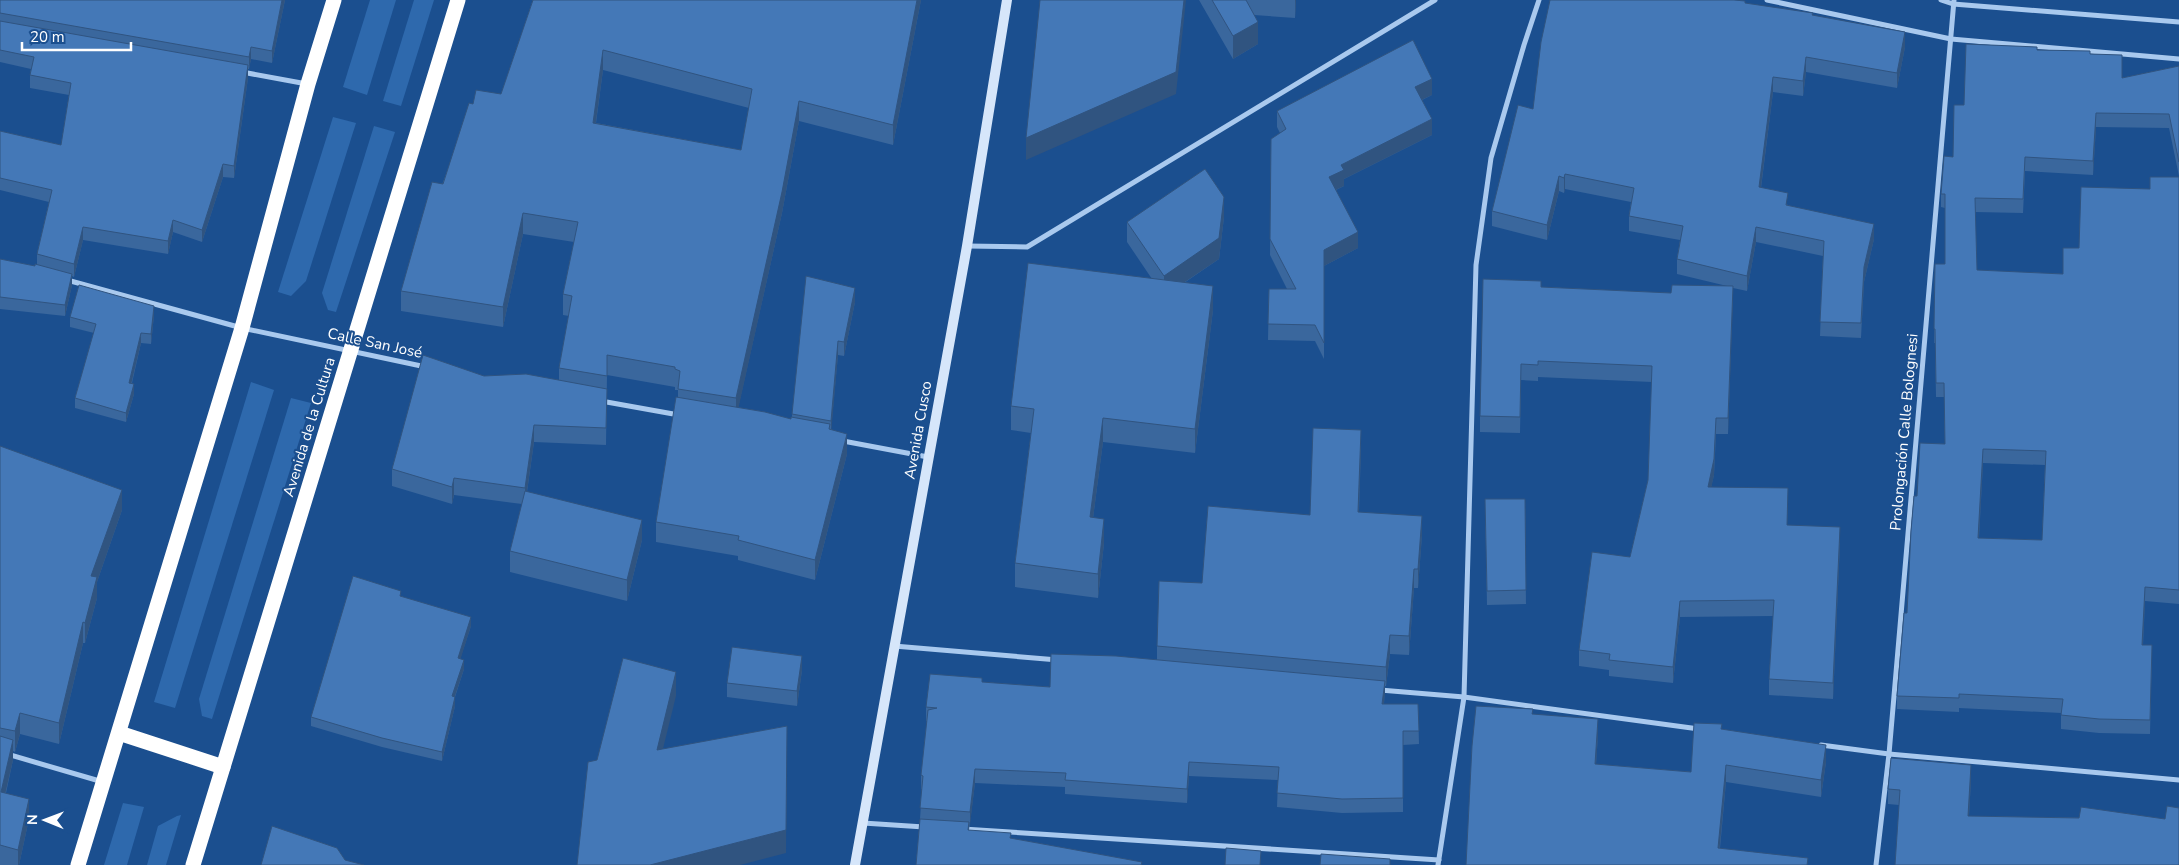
<svg xmlns="http://www.w3.org/2000/svg" width="2179" height="865" font-family="'Nunito Sans',sans-serif">
<rect width="100%" height="100%" fill="#1b4f8f"/>
<g fill="#2e69ad">
<path d="M370,0H396L367,95L343,87Z"/>
<path d="M414,0H434L401,106L383,101Z"/>
<path d="M333,117L356,123L306,281L291,296L278,292Z"/>
<path d="M374,126L395,132L336,312L328,310L322,293Z"/>
<path d="M251,382L274,390L175,708L154,702Z"/>
<path d="M291,398L311,403L212,719L202,716L199,699Z"/>
<path d="M123,803L144,807L127,865H104Z"/>
<path d="M181,815L166,865H147L158,826L177,816Z"/>
</g>
<g fill="none" stroke-linecap="round" stroke-linejoin="round">
<g stroke="#a9c9ee" stroke-width="5">
<path d="M1767,0L1951,39L2179,59"/>
<path d="M1941,0L1953,4L2179,22"/>
<path d="M242,72L307,84"/>
<path d="M967,246L1027,247L1435,0"/>
<path d="M67,280L242,328L426,367"/>
<path d="M601,401L679,415"/>
<path d="M843,441L928,457"/>
<path d="M894,646L1058,660"/>
<path d="M1380,690L1464,697L1699,729"/>
<path d="M1821,745L1889,754L2179,780"/>
<path d="M0,752L103,782"/>
<path d="M863,823L924,827"/>
<path d="M963,829L1439,860"/>
<path d="M1438,865L1464,697L1476,265L1491,158L1524,45L1539,0"/>
<path d="M1876,865L1889,754L1954,0"/>
</g>
<path stroke="#d6e6fa" stroke-width="10" d="M855,865L967,246L1007,0"/>
<g stroke="#fff" stroke-width="15">
<path d="M119,733L223,767"/>
<path d="M78,865L242,328L308,84L334,0"/>
<path d="M193,865L458,0"/>
</g>
</g>
<g fill="#3a679d" fill-rule="evenodd">
<path d="M0,0H285L272,63L251,59L249,69H248V78L234,178L223,177L202,242L173,232L168,254L83,240L74,277L72,276V285L65,316L0,309V259L35,266L37,265V254L49,202L0,190V131L61,145L69,95L30,88V75L31,69L0,62Z"/>
<path d="M533,0H921L893,145L799,121L782,213L738,408L791,419L792,417V414L855,302L844,356L838,355L831,429L847,454L815,580L738,560V556L656,542V522L678,398V390H675V387L607,375L606,445L534,442L527,492L642,540L627,601L510,572V551L522,504L454,495L452,504L392,486V469L484,376L559,380V368L569,316L563,315V294L574,242L523,234L503,327L401,311V291L473,104L501,94ZM603,70L749,108L741,150L596,123Z"/>
<path d="M1199,0H1296L1295,18L1254,15L1258,44L1233,59Z"/>
<path d="M1745,3L1813,15L1905,47L1897,88L1806,72L1803,96L1773,92L1761,188L1788,205L1874,239L1864,282L1861,338L1820,336L1823,256L1756,242L1747,291L1733,288L1728,434H1716L1714,475L1711,487L1787,525L1840,543L1833,699L1769,695V679L1773,616L1680,617L1673,683L1609,676V670L1579,666V650L1630,557L1648,480L1652,382L1538,377V381L1521,380L1520,433L1480,432V416L1541,287L1671,293L1727,286L1677,274V259L1680,240L1629,231V216L1631,202L1565,189L1564,193L1559,191L1547,240L1492,226V211L1533,109Z"/>
<path d="M2037,50L2090,54L2122,78L2179,66V176L2169,128L2096,127L2093,175L2025,171L2023,213L1975,212L1977,270L2063,274L2079,248L2150,189L2179,177V604L2145,601L2143,645H2152L2150,734L2099,733L2061,729V713L1959,708V712L1897,709V696L1907,613L1917,496L1945,444L1944,397H1936L1935,343H1934L1935,264H1945V208L1941,207V194L1953,157L1964,105ZM1983,463L2045,465L2042,540L1979,538Z"/>
<path d="M1432,95L1422,100L1432,135L1344,179V186L1336,190L1358,248L1324,266V359L1315,341L1268,340L1269,289H1287L1270,255L1271,139L1280,133L1277,127V111Z"/>
<path d="M1224,217L1219,259L1184,283L1213,310L1195,453L1103,442L1093,518L1104,543L1098,598L1015,587V563L1031,433L1011,430V406L1152,279L1127,242V222Z"/>
<path d="M154,315L151,344L141,343L132,383L134,394L126,422L75,408V398L94,333L70,327V317Z"/>
<path d="M0,446L122,510L97,582V598L85,643H83L59,744L20,734L15,752L13,751V760L6,793L29,819L19,865H0Z"/>
<path d="M1361,448L1359,512L1422,535L1418,588H1414L1409,655L1390,654L1386,686H1385L1384,704H1418L1419,744L1403,745V812L1342,813L1277,807L1278,780L1189,776L1187,803L1065,794V787L975,783L969,830L1142,865H916L920,819L922,789H921V775L927,721H926V707L982,682L1050,687L1157,660V646L1202,583L1310,515Z"/>
<path d="M1485,499H1525L1526,604L1487,605Z"/>
<path d="M401,596L471,626L460,659L464,669L455,697V706L442,761L382,747L311,726V717Z"/>
<path d="M802,670L797,706L727,697V683Z"/>
<path d="M1533,714L1598,735L1596,764L1691,772L1722,729L1826,762L1821,797L1726,782L1720,848L1808,865H1466Z"/>
<path d="M1971,780L1969,816L2165,819L2179,865L1899,805L1888,804V789Z"/>
</g>
<g fill="#305480">
<path d="M282,0H285L272,63V51Z"/>
<path d="M917,0H921L893,145V125Z"/>
<path d="M1184,0H1186L1176,94L1026,160V138Z"/>
<path d="M1295,0H1296L1295,18Z"/>
<path d="M1258,22V44L1233,59V36Z"/>
<path d="M1905,32V47L1897,88V73Z"/>
<path d="M251,47V59L249,69V57Z"/>
<path d="M603,50V70L593,143V123Z"/>
<path d="M1806,57V72L1803,96V81Z"/>
<path d="M248,65V78L234,178V166Z"/>
<path d="M1773,77V92L1759,202V187Z"/>
<path d="M1432,79V95L1415,103V87Z"/>
<path d="M799,101V121L782,213L736,419V398Z"/>
<path d="M2096,113V127L2093,175V161Z"/>
<path d="M1432,119V135L1344,179V186L1329,193V177L1341,165Z"/>
<path d="M223,164V177L202,242V230Z"/>
<path d="M1565,174V189L1564,193V178Z"/>
<path d="M1559,176V191L1547,240V225Z"/>
<path d="M1224,197V217L1219,259L1164,296V276Z"/>
<path d="M523,213V234L503,327V307Z"/>
<path d="M173,220V232L168,254V241Z"/>
<path d="M1874,224V239L1864,282L1861,338L1864,267Z"/>
<path d="M83,227V240L74,277V264Z"/>
<path d="M1756,227V242L1747,291V276Z"/>
<path d="M1358,232V248L1324,266V250Z"/>
<path d="M72,274V285L65,316V305Z"/>
<path d="M1213,286V310L1195,453V429Z"/>
<path d="M1733,286V302L1728,434V418Z"/>
<path d="M855,288V302L844,356V342Z"/>
<path d="M154,306V315L151,344V334Z"/>
<path d="M141,333V343L129,393V383Z"/>
<path d="M838,341V355L831,435V421Z"/>
<path d="M134,384V394L126,422V413Z"/>
<path d="M1103,418V442L1090,541V517Z"/>
<path d="M1716,418L1714,475L1708,503V487Z"/>
<path d="M534,425V442L525,505V488Z"/>
<path d="M1361,430V448L1358,531V512Z"/>
<path d="M847,434V454L815,580V560Z"/>
<path d="M1983,449V463L1978,551V538Z"/>
<path d="M454,478V495L452,504V487Z"/>
<path d="M122,490V510L97,582V598L85,643V623L91,576Z"/>
<path d="M1422,516V535L1418,588V569Z"/>
<path d="M1104,519V543L1098,598V574Z"/>
<path d="M642,520V540L627,601V580Z"/>
<path d="M1840,527V543L1833,699V683Z"/>
<path d="M1414,569V588L1409,655V636Z"/>
<path d="M2145,587V601L2142,659V645Z"/>
<path d="M1680,601V617L1673,683V667Z"/>
<path d="M471,617V626L458,667V658Z"/>
<path d="M83,622V643L59,744V723Z"/>
<path d="M1390,635V654L1386,686V667Z"/>
<path d="M802,656V670L797,706V691Z"/>
<path d="M464,660V669L452,705V696Z"/>
<path d="M676,672V696L657,773V750Z"/>
<path d="M1385,681V694L1382,718V704Z"/>
<path d="M455,697V706L442,761V752Z"/>
<path d="M20,713V734L15,752V731Z"/>
<path d="M1598,719V735L1595,781V764Z"/>
<path d="M787,726L786,853L740,865H650Z"/>
<path d="M13,740V760L1,812V792Z"/>
<path d="M1826,745V762L1821,797V780Z"/>
<path d="M1189,762V776L1187,803V789Z"/>
<path d="M1726,765V782L1718,864V848Z"/>
<path d="M1971,765V780L1968,831V816Z"/>
<path d="M975,769V783L970,825V812Z"/>
<path d="M29,799V819L19,865H18V850Z"/>
</g>
<g fill="#4478b7" stroke="#305480" fill-rule="evenodd">
<path d="M0,0H282L272,51L251,47L249,57L0,13Z"/>
<path d="M533,0H917L893,125L799,101L782,192L736,398L678,389L680,371L675,369V367L607,355V376L559,368L572,296L563,294L578,222L523,213L503,307L401,291L432,182L443,184L469,103L473,104L476,90L501,94ZM603,50L752,89L741,150L593,123Z"/>
<path d="M1040,0H1184L1176,72L1026,138Z"/>
<path d="M1212,0H1246L1258,22L1233,36Z"/>
<path d="M1550,0H1734L1745,1V3L1813,13L1812,15L1905,32L1897,73L1806,57L1803,81L1773,77L1759,187L1788,193L1786,205L1874,224L1864,267L1861,323L1820,322L1824,241L1756,227L1747,276L1677,259L1683,226L1629,216L1634,188L1565,174L1564,178L1559,176L1547,225L1492,211L1518,105L1533,109L1541,42Z"/>
<path d="M0,21L248,65L234,166L223,164L202,230L173,220L168,241L83,227L74,264L37,254L52,190L0,178V131L61,145L71,83L30,75L34,57L0,50Z"/>
<path d="M1413,40L1432,79L1415,87L1432,119L1341,165L1344,170L1329,177L1358,232L1324,250V343L1315,325L1268,324L1269,289H1296L1270,239L1271,139L1286,129L1277,111Z"/>
<path d="M1966,44L2037,47V50L2090,51V54L2122,55V78L2179,66V162L2169,114L2096,113L2093,161L2025,157L2023,199L1975,198L1977,270L2063,274V248H2079L2081,187L2150,189V177H2179V590L2145,587L2142,645H2152L2150,720L2099,719L2061,715L2063,699L1959,694V698L1897,696L1904,613H1907L1911,531L1914,496H1917L1920,443L1945,444L1944,383H1936L1935,329H1934L1935,264H1945V194H1941L1944,156L1953,157L1954,105H1964ZM1983,449L2046,451L2042,540L1978,538Z"/>
<path d="M1205,169L1224,197L1219,238L1164,276L1127,222Z"/>
<path d="M0,259L35,266V264L72,274L65,305L0,297Z"/>
<path d="M1028,263L1213,286L1195,429L1103,418L1090,517L1104,519L1098,574L1015,563L1034,409L1011,406Z"/>
<path d="M806,276L855,288L844,342L838,341L831,421L792,414Z"/>
<path d="M1483,279L1541,281V287L1671,293L1672,285L1733,286L1728,418H1716L1714,459L1708,487L1788,488L1787,525L1840,527L1833,683L1769,679L1774,600L1680,601L1673,667L1609,660L1610,654L1579,650L1592,552L1630,557L1648,480L1652,366L1538,361V365L1521,364L1520,417L1480,416Z"/>
<path d="M79,285L154,306L151,334L141,333L129,383L134,384L126,413L75,398L96,324L70,317Z"/>
<path d="M423,355L484,376L526,374L607,389L606,428L534,425L525,488L454,478L452,487L392,469Z"/>
<path d="M676,397L765,412L791,419V417L830,424L829,429L847,434L815,560L738,540L739,536L656,522Z"/>
<path d="M1313,428L1361,430L1358,512L1422,516L1418,569H1414L1409,636L1390,635L1386,667L1157,646L1159,581L1202,583L1208,506L1310,515Z"/>
<path d="M0,446L122,490L91,576L97,577L85,623L83,622L59,723L20,713L15,731L0,728Z"/>
<path d="M525,491L642,520L627,580L510,551Z"/>
<path d="M1485,499H1525L1526,590L1487,591Z"/>
<path d="M353,576L401,591L400,596L471,617L458,658L464,660L452,696L455,697L442,752L382,738L311,717Z"/>
<path d="M732,647L802,656L797,691L727,683Z"/>
<path d="M1051,654L1116,656L1385,681L1382,704H1418L1419,731H1403V798L1342,799L1277,793L1279,767L1189,762L1187,789L1065,780L1066,773L975,769L970,812L920,808L923,776L921,775L928,710L937,708L926,707L930,674L982,678V682L1050,687Z"/>
<path d="M623,658L676,672L657,750L787,726L786,830L650,865H577L588,762L597,760Z"/>
<path d="M1476,706L1533,709L1532,714L1598,719L1595,764L1691,772L1694,723L1722,724L1721,729L1826,745L1821,780L1726,765L1718,848L1808,858L1807,865H1466L1472,746Z"/>
<path d="M0,736L13,740L1,792L29,799L18,850L0,845Z"/>
<path d="M1891,758L1971,765L1968,816L2079,818L2081,807L2165,819L2167,806L2179,808V865H1895L1900,790L1888,789Z"/>
<path d="M920,819L969,822L968,830L1011,833L1010,838L1142,862L1141,865H916Z"/>
<path d="M272,826L337,848L345,860L364,865H261Z"/>
<path d="M1226,848L1261,851L1260,865H1225Z"/>
<path d="M1321,854L1390,859V865H1320Z"/>
</g>
<g text-anchor="middle" stroke-width="4" stroke-linejoin="round" paint-order="stroke">
<g font-size="15" fill="#fff" stroke="#1b4f8f">
<text transform="translate(375 343) rotate(12)" y="5">Calle San José</text>
<text transform="translate(309 427) rotate(-73)" y="5">Avenida de la Cultura</text>
<text transform="translate(918 430) rotate(-80)" y="5">Avenida Cusco</text>
<text transform="translate(1904 432) rotate(-85)" y="5">Prolongación Calle Bolognesi</text>
</g>
</g>
<g transform="translate(45 820) rotate(271)" stroke="#1b4f8f" stroke-width="4" paint-order="stroke">
<path d="M0-4L9 19L0 12L-9 19Z" fill="#ffffff"/>
<text y="-8" font-size="14" font-weight="bold" text-anchor="middle" fill="#ffffff">N</text>
</g>
<path d="M22 42v8h109v-8" fill="none" stroke="#ffffff" stroke-width="2.5"/>
<text x="30" y="42" font-size="15" fill="#ffffff" stroke="#1b4f8f" stroke-width="4" paint-order="stroke">20 m</text>
</svg>
